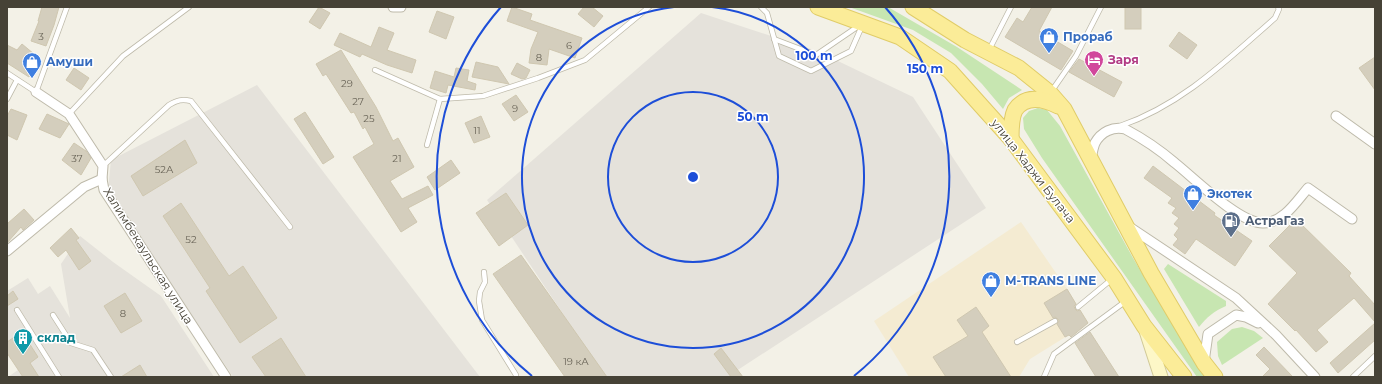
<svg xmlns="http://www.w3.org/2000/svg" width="1382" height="384" font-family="Montserrat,sans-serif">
<rect width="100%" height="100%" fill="#f3f1e7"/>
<path fill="#f4ebd2" d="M1021,222L1067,289L1088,323L1030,359L1019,377H909L874,321Z"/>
<g fill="#e5e2db">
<path d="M701,13L817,51L913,97L986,208L727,377H605L487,200Z"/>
<path d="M257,85L480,377H233L108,190L111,160Z"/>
<path d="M80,236L113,262L161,296L214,377H8L18,370L7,352V291L28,278L38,294L50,286L70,318L61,264Z"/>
</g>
<g fill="#c7e6b1">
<path d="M849,7H888L957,47L1022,90L1009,98L1003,109L982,84L951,53L913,30Z"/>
<path d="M1038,108L1047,110L1060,126L1133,258L1195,363L1205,377H1197L1042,158L1024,129L1023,118L1029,111Z"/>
<path d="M1168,264L1226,301V306C1214,311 1207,317 1199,327L1164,269Z"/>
<path d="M1242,327L1254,331L1263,338L1222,365L1218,356L1217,342L1232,329Z"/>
</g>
<g fill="#d4cebd" stroke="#cfc7b0">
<path d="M42,7H59L54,25L46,46L31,41L39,21H38Z"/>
<path d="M319,7L330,13L320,29L309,22Z"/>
<path d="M512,7L532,14L530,20L582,38L575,58L549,49L547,65L529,63L531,49L538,32L507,21Z"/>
<path d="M584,7H592L603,16L594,27L578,14Z"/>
<path d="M1032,7H1052L1039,31L1073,51L1061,70L1005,37L1017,18L1023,22Z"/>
<rect x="1125" y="7" width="16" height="22"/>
<path d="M437,11L454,17L446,39L429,32Z"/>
<path d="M379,27L394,33L387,50L416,60L412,73L387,65L362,54L360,57L334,45L340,33L371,47Z"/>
<path d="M1179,32L1197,45L1187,59L1169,46Z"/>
<path d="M22,44L40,59L29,77L7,63V45L17,50Z"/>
<path d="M341,50L376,107L393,141L398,138L414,167L390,181L402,199L428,186L433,195L408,208L417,222L401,232L353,157L374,144L365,127L363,129L354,112L351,113L326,74L323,76L316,64Z"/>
<path d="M1375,57V90L1359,68Z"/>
<path d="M1079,59L1122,82L1114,97L1069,72Z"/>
<path d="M476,62L498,67L509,84L472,77Z"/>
<path d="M517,63L530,70L526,78L522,79L511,74Z"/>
<path d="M74,68L89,78L81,90L66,80Z"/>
<path d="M456,68L469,70L467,81L476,84L475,90L448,85L446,93L430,88L435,71L454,77Z"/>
<path d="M516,95L528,112L514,121L502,104Z"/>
<path d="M11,109L27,115L17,140L7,135V116Z"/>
<path d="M305,112L334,157L323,164L294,119Z"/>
<path d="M47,114L69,124L60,138L39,129Z"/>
<path d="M481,116L490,137L474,143L465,123Z"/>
<path d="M185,140L197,163L143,196L131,176Z"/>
<path d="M74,143L86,151L91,158L81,175L62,160Z"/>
<path d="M451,160L460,173L435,190L427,177Z"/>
<path d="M1153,166L1215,213L1214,215L1252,241L1235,266L1196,239L1185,254L1173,245L1178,239L1174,235L1179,228L1174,224L1179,218L1172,213L1176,208L1168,203L1172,198L1144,178Z"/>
<path d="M506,193L528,225L499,246L476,213Z"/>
<path d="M181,203L229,276L243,266L277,318L240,343L206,291L210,288L163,216Z"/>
<path d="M24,209L34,220L23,230L21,227L7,243V224Z"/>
<path d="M1296,219L1351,273L1349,276L1375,305V322L1354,298L1317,330L1328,342L1316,352L1296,330L1295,331L1268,304L1297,273L1269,246Z"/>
<path d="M71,228L79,238L76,240L91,261L79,270L66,250L58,257L50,248Z"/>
<path d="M521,255L607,377H565L493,274Z"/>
<path d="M1067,289L1076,304L1074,306L1075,309L1077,311L1080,310L1088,323L1071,337L1069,335L1065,337L1057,324L1059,321L1058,319L1055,317L1053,318L1044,303Z"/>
<path d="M13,291L18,299L7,306V296Z"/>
<path d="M125,293L142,321L121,333L104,306Z"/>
<path d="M976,307L989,326L982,332L1011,377H946L933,357L968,336L957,320Z"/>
<path d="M1375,323V340L1338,373L1330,363Z"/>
<path d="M22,332L38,357L30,363L39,377H23L7,353V342Z"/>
<path d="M1090,332L1119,377H1096L1075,343Z"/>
<path d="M281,338L306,377H266L252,357Z"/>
<path d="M1264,347L1293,377H1262L1270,369L1256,355Z"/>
<path d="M721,348L743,377H731L714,354Z"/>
<path d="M140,365L147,377H121Z"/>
</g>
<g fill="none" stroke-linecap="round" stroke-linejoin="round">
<g stroke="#bebaaa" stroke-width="6">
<g id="lane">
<path d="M761,7L767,13L779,56L811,71L851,51L862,26"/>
<path d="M774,39L816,55L860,25"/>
<path d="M989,50L1011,7"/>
<path d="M375,70L440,99L483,96L538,78L585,60L649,7"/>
<path d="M7,73L36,92L67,7"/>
<path d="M1051,92L1076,56L1101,7"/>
<path d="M7,99L17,80"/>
<path d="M69,114L123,56L189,7"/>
<path d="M1120,126C1182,105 1227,60 1275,18L1279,9L1278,7"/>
<path d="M427,145L440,99"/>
<path d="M103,166L169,105C177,100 182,99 191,101L290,227"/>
<path d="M484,272L485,282L480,292L479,301L482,320L516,375V377"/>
<path d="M1078,307L1112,279"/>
<path d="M17,310L59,377"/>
<path d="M53,315L71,343L93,350L111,377"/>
<path d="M1017,342L1055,321"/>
<path d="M1044,377L1054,354L1126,301"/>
<path d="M1353,377L1375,356"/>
</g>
</g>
<g stroke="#bebaaa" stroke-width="11">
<g id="street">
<path d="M393,7H401"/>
<path d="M36,92L69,114L103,166L102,179L104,190L226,377"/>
<path d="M1336,116L1375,144"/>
<path d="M1091,159C1092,154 1093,148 1095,143C1101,132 1113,126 1125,129C1142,138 1160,150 1175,163C1194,178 1239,223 1263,223C1283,223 1296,202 1308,188L1352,219"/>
<path d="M1128,226L1236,298L1276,335L1315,377"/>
<path d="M7,251L84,187L102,179"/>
<path d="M1204,362L1208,334L1236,315L1246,317L1258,323"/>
</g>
</g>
<g stroke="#d1ca98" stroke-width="15">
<path id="secondary" d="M1146,331L1161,377"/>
</g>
<g stroke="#e0cc68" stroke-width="17">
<g id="primary">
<path d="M818,7L900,37L950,71L1011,139L1114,278L1144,326L1184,377"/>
<path d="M913,7L965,40L1019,68L1050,93L1064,109L1151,273L1204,363L1215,377"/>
<path d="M1011,139C1011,130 1011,118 1015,110C1026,94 1044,99 1058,106"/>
</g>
</g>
<use href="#lane" stroke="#fff" stroke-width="4.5"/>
<use href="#street" stroke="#fff" stroke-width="9"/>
<use href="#secondary" stroke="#fdf7c7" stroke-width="13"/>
<use href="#primary" stroke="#fbec98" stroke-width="15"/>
</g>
<g fill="none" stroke="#1d4ed8" stroke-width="2">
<circle cx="693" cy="177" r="85"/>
<path d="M712 7A171 171 0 1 1 674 7"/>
<path d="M532 376A256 256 0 0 1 501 7M885 7A256 256 0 0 1 854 376"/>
</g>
<defs>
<g id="shop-pin" transform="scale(1)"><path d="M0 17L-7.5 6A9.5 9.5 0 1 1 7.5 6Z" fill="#3f7fe0" stroke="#fff"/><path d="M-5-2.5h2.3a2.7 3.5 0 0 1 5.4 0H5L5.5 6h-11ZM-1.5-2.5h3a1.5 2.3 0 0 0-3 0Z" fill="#fff"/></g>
<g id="hotel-pin" transform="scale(1)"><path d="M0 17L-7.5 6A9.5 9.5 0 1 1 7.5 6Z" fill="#d1479c" stroke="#fff"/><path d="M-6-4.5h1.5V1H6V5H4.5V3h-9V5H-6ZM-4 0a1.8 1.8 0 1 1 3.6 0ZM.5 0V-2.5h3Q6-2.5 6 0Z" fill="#fff"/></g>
<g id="fuel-pin" transform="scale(1)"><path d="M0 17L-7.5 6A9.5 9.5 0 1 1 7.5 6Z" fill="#5c6f8a" stroke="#fff"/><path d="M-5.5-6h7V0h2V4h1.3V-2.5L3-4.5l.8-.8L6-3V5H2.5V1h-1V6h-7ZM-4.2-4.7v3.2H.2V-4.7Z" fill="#fff"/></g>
<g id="building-pin" transform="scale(1)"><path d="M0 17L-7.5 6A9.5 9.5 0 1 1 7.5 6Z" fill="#0f9aa8" stroke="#fff"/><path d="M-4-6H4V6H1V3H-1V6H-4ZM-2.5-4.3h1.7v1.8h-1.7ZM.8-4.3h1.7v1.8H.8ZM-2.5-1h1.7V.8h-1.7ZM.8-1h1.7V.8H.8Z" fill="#fff"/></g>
</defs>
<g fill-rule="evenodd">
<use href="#shop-pin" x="1049" y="37"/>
<use href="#hotel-pin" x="1094" y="60"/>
<use href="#shop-pin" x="32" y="62"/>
<use href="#shop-pin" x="1193" y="194"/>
<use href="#fuel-pin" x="1231" y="221"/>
<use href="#shop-pin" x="991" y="281"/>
<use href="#building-pin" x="23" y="338"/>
</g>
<g text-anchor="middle" stroke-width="3" stroke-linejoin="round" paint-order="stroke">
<g font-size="10" fill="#6a6558">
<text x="41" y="40">3</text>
<text x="569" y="49">6</text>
<text x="539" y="61">8</text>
<text x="347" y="87">29</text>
<text x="358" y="105">27</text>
<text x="515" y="112">9</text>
<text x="369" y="122">25</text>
<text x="477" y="134">11</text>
<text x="77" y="162">37</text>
<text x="397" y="162">21</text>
<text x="164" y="173">52А</text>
<text x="191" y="243">52</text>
<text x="123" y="317">8</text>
<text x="576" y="365">19 кА</text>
</g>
<g font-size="12" font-weight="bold" fill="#366cbe" stroke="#fff" text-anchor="start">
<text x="1063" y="41">Прораб</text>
<text x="46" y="66">Амуши</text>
<text x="1207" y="198">Экотек</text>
<text x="1005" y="285">М-TRANS LINE</text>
</g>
<g font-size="12" font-weight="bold" fill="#b23c85" stroke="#fff" text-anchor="start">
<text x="1108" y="64">Заря</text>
</g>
<g font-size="12" fill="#464236" stroke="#fff">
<text transform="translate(1033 171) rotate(52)" y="4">улица Хаджи Булача</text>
<text transform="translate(148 256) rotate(58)" y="4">Халимбекаульская улица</text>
</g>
<g font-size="12" font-weight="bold" fill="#4e5e75" stroke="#fff" text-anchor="start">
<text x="1245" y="225">АстраГаз</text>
</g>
<g font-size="12" font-weight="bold" fill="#0d838f" stroke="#fff" text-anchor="start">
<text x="37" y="342">склад</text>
</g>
</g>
<circle cx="693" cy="177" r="6" fill="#1d4ed8" stroke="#fff" stroke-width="2"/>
<g font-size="12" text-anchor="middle" font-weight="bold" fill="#1d4ed8" stroke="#fff" stroke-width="3" stroke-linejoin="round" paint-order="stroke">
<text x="814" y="60">100 m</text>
<text x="925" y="73">150 m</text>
<text x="753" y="121">50 m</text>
</g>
<rect width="1382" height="384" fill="none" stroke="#464236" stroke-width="16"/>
</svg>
